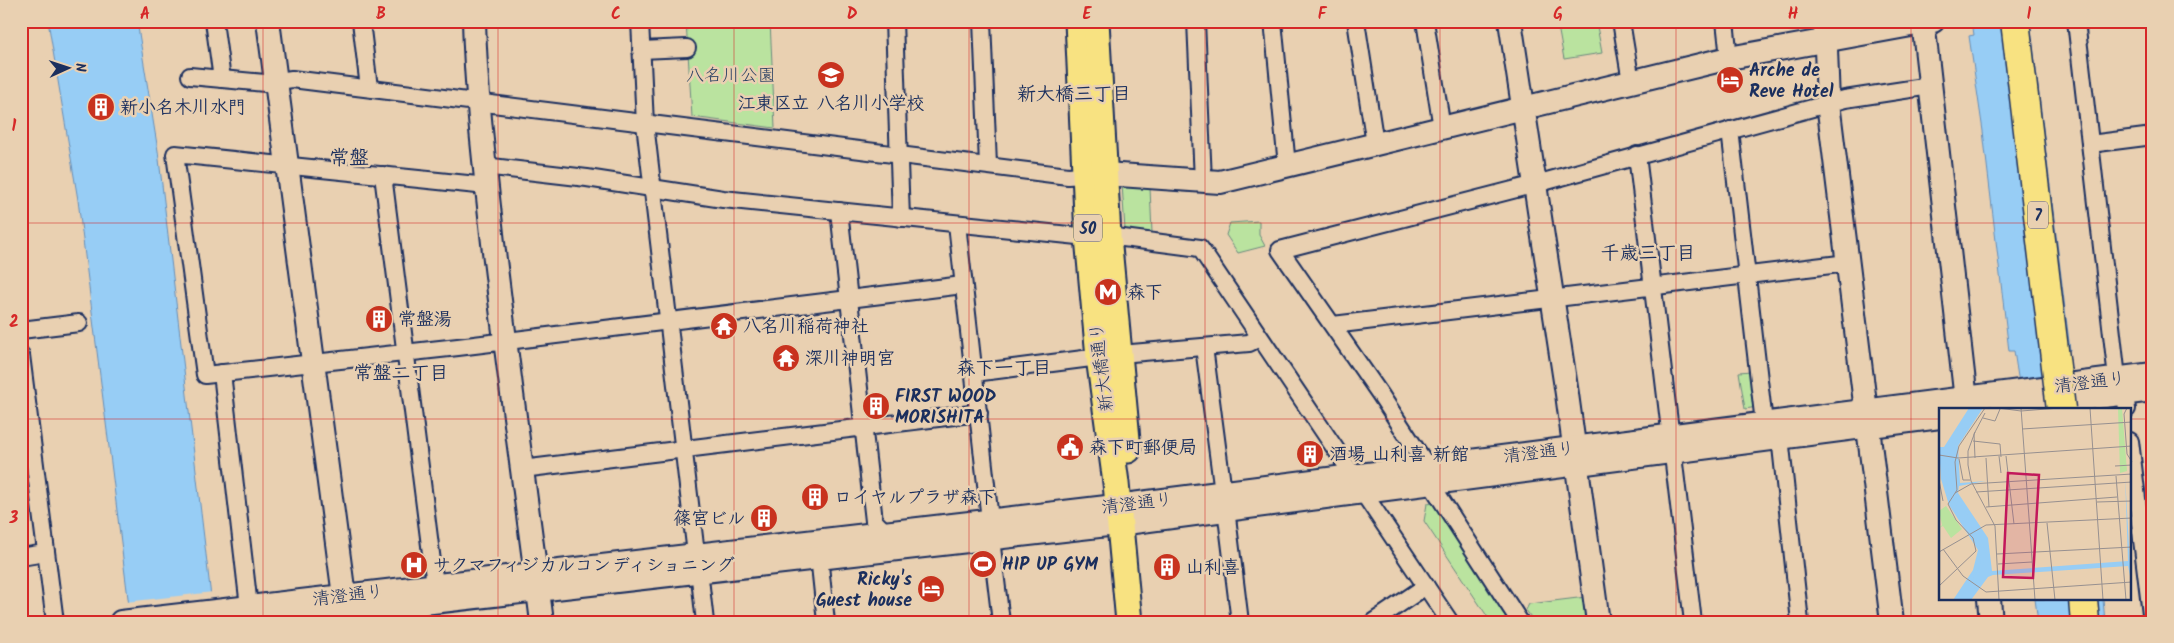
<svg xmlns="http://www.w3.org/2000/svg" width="2174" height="643" font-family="Kalam,'Klee One',sans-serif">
<rect width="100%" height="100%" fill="#e9d0b1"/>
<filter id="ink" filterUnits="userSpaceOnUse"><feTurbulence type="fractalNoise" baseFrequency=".02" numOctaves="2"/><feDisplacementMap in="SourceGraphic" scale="10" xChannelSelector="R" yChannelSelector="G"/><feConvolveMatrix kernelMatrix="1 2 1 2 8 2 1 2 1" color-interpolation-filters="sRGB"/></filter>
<g filter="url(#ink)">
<g fill="#bae39f" stroke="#6a897e">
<path d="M686,21H770L775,128L692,117Z"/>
<path d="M1557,21H1596L1602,53L1564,59Z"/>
<path d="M1122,184L1150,188L1152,233L1125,230Z"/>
<path d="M1259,221V235L1265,246L1238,253L1226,235L1230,223Z"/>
<path d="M1751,371L1757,407L1745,409L1739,372Z"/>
<path d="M1436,503L1513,622H1491L1424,521L1427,504Z"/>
<path d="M1586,597L1590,622H1534L1526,610L1529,604Z"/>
</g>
<g fill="#97cdf5" stroke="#658eb9">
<path d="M48,21H137L158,151L214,622H131L78,200Z"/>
<path d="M1972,21H2030L2070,350L2068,351V366L2023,409L2014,351H2009L1983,131L1969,36L1974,35Z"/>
<path d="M2035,599H2103L2105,622H2038Z"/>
</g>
<path fill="#e9d0b1" d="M213,592L216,622H129L126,602Z"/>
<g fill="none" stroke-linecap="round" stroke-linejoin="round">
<g stroke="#1b2f5e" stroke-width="20">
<g id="street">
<path d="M214,21L222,79"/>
<path d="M361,21L369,88"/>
<path d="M640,21L645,124L696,554"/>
<path d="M894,21L901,218"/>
<path d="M982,21L988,165"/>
<path d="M1196,21L1203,181"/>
<path d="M1273,21L1287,166"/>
<path d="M1356,21L1375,144"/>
<path d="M1425,21L1442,128"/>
<path d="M1621,21L1631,82"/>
<path d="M1725,21L1729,58"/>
<path d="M2076,21L2117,378L2125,394L2127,409"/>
<path d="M641,50L687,48"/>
<path d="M190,76L265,83L292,79L1068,176L1095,174"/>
<path d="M1730,130L1764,423"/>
<path d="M2090,144L2153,136"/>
<path d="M1637,155L1693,622"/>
<path d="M484,166L587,178L723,199L1088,237"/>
<path d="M383,175L435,585"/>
<path d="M487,186L175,154L205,375L458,347L963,285"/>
<path d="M839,211L874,521L886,533"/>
<path d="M957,224L990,520"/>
<path d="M1108,236L1200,248L1353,475"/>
<path d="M1333,325L1848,263"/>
<path d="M21,330L79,323"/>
<path d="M1204,347L1223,492"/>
<path d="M1120,354L1249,343L1259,338"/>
<path d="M21,355L55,622"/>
<path d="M222,373L249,607"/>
<path d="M974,373L1099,357"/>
<path d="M1780,437L1800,622"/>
<path d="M2130,441L2152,622"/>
<path d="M1427,466L1380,394L1280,250L1536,184L1845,99L1930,86"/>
<path d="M522,469L979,413"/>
<path d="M1431,484L1520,622"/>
<path d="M1362,491L1450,622"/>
<path d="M1226,509L1240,622"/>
<path d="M991,539L1001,622"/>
<path d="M819,556L826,622"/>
<path d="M21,557L45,553"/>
<path d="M699,570L705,622"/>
<path d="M406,605L408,622"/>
<path d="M1373,622L1426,586"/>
</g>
</g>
<g stroke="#1b2f5e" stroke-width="26">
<g id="secondary">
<path d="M268,21L344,596"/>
<path d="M474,21C476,96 485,169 493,243C508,370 526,496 542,622"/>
<path d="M1510,21L1567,394L1598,622"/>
<path d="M1825,21L1828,103L1892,622"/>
<path d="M1923,21L1967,409"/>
<path d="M1105,174L1220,182L1729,58L1933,21"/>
<path d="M2002,409L2153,390"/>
<path d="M1989,599L1991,622"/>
<path d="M121,622L1132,504L2153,374"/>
<path d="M258,622L1134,522L1940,417"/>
</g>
</g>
<g stroke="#1b2f5e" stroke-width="29">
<g id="primary">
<path d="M1078,21L1088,237L1099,357L1116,483L1129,622"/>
<path d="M1096,21L1108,236L1128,450"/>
</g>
</g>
<g stroke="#1b2f5e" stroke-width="31">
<path id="highway" d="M2083,599L2085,622"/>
</g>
<use href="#street" stroke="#e9d0b1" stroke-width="16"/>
<use href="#secondary" stroke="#e9d0b1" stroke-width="22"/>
<use href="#primary" stroke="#f8e281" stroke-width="25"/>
<use href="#highway" stroke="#f8e281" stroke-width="28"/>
<g stroke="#1b2f5e" stroke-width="31" stroke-linecap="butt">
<path id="highway-bridge" d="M2015,21L2061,409"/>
</g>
<use href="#highway-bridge" stroke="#f8e281" stroke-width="28"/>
</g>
</g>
<path fill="none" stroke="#d62828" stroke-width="1" stroke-opacity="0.55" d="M263,21V622M498,21V622M734,21V622M969,21V622M1205,21V622M1440,21V622M1676,21V622M1911,21V622M21,223H2153M21,419H1940M2130,419H2153"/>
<defs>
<g id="school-disc" transform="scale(1.4375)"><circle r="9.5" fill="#c8321e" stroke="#e9d0b1"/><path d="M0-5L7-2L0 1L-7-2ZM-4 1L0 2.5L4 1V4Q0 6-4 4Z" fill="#fff"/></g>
<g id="hotel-disc" transform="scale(1.4375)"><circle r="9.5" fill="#c8321e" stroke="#e9d0b1"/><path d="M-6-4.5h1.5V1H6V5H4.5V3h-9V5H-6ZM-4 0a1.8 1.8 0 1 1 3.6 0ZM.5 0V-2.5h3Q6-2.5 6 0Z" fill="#fff"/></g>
<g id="building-disc" transform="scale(1.4375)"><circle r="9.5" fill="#c8321e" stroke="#e9d0b1"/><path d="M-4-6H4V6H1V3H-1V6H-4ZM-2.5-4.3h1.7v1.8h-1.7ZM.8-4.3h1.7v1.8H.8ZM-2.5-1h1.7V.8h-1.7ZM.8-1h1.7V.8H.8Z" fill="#fff"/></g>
<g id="metro-disc" transform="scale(1.4375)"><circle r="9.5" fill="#c8321e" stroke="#e9d0b1"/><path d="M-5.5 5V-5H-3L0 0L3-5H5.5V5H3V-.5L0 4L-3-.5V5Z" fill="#fff"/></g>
<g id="temple-disc" transform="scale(1.4375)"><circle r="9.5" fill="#c8321e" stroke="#e9d0b1"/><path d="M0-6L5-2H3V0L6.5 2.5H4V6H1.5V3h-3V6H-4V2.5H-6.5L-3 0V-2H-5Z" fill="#fff"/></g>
<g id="civic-disc" transform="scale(1.4375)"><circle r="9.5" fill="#c8321e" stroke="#e9d0b1"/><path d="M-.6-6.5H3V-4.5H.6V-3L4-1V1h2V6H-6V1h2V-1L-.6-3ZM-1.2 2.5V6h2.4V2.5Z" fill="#fff"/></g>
<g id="stadium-disc" transform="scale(1.4375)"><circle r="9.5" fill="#c8321e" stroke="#e9d0b1"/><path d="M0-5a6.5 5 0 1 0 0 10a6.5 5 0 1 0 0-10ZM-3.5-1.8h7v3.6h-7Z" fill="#fff"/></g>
<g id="hospital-disc" transform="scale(1.4375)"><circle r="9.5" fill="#c8321e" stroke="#e9d0b1"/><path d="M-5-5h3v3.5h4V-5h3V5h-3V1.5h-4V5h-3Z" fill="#fff"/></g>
</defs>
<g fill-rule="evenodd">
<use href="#school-disc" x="831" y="75"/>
<use href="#hotel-disc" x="1730" y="80"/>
<use href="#building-disc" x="101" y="107"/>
<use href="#metro-disc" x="1108" y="292"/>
<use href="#building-disc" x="379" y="319"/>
<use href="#temple-disc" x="724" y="326"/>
<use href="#temple-disc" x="786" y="358"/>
<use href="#building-disc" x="876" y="406"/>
<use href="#civic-disc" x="1070" y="447"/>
<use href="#building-disc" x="1310" y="454"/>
<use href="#building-disc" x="815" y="497"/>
<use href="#building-disc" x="764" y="518"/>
<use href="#stadium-disc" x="983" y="564"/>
<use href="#hospital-disc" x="414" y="565"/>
<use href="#building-disc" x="1167" y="567"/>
<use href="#hotel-disc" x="931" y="589"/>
</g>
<g text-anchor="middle" stroke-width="5" stroke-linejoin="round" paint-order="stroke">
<g fill="#e9d0b1" stroke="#595f77" stroke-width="1">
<rect x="2028" y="201.5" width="20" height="27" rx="4"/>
<rect x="1074" y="214.5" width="28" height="27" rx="4"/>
</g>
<g font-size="16" font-weight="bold" fill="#1b2f5e">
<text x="2038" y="221">7</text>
<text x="1088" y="234">50</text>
</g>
<g font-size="18" font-weight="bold" fill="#1b2f5e" stroke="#e9d0b1" text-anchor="start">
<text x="1749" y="76">Arche de<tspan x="1749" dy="21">Reve Hotel</tspan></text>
<text x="831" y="109" text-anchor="middle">江東区立 八名川小学校</text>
<text x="120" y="113">新小名木川水門</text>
<text x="1127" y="298">森下</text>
<text x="398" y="325">常盤湯</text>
<text x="743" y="332">八名川稲荷神社</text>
<text x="805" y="364">深川神明宮</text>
<text x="895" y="402">FIRST WOOD<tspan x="895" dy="21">MORISHITA</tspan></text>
<text x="1089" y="453">森下町郵便局</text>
<text x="1329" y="460">酒場 山利喜 新館</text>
<text x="834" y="503">ロイヤルプラザ森下</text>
<text x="745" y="524" text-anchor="end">篠宮ビル</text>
<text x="1002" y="570">HIP UP GYM</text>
<text x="433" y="571">サクマフィジカルコンディショニング</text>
<text x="1186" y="573">山利喜</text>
<text x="912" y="585" text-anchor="end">Ricky's<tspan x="912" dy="21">Guest house</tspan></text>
</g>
<g font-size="18" fill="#2b4164" stroke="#e9d0b1">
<text x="731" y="81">八名川公園</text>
</g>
<g font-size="18" fill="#1b2f5e" stroke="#e9d0b1">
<text transform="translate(1101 367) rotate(-97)" y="6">新大橋通り</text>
<text transform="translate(2090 382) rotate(-7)" y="6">清澄通り</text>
<text transform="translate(1539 452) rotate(-7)" y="6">清澄通り</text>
<text transform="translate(1137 503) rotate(-7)" y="6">清澄通り</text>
<text transform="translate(348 595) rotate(-7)" y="6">清澄通り</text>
</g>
<g font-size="19" font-weight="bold" fill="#1b2f5e" stroke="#e9d0b1">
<text x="1074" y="100">新大橋三丁目</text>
<text x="1648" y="259">千歳三丁目</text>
<text x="1004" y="374">森下一丁目</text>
<text x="401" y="379">常盤二丁目</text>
</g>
<g font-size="20" font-weight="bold" fill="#1b2f5e" stroke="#e9d0b1">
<text x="349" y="164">常盤</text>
</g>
</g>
<g transform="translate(1939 408)">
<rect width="192" height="192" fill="#e9d0b1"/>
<path d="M179,0H183L188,63L181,65ZM7,98L23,121L12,130L4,118L0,120L3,117L0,103Z" fill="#bae39f"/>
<path d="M30,0H44L19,38L21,75L47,73L20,78L19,85L49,130L53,163L189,153L186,67L192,173L189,158L54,167L49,169L32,192H14L34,162L39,142L10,97L2,71L0,39H5Z" fill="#97cdf5"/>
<path fill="none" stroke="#97cdf5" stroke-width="2.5" d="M29,19L25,15L36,0M10,45L24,18L28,19M9,46L11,36L32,4M8,52L7,66L12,85M9,52L8,65L14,84M16,90L36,120M16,93L35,120M34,173L42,159L44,140M36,173L46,147L39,126M21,192L32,176M22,192L33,176"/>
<path fill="none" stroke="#979090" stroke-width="1" d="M59,0L82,3L121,0M82,0L96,192M151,0L164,192M188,0L185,6L188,46L193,54M44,10L56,13L61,1M83,21L193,14M36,24L29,43V57L32,73L56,118L60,192M34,33L61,36L62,49M0,47L19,50L193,38M60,48L62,65M67,48L75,116M36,50L35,26L46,5M47,50L50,99M20,51L24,72H31M176,58L193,57M177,68L187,192M0,72L4,93M37,84L193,74M16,85L32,76L193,66M158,94L193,93M47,99L178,89M108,115L116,192M4,141L24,168L47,184L193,174M0,144L47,117L193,110M58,146L193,139M59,156L93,154M0,178L37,143L34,130L17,112L9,96L18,82L16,54L20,38L46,0"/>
<path fill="#c2185b" fill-opacity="0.15" stroke="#c2185b" stroke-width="2.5" d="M69,65L100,67L94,170L64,169Z"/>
<rect width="192" height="192" fill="none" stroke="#1b2f5e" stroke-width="2.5"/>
</g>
<rect width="2174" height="643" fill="none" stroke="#e9d0b1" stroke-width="55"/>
<g transform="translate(68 68) rotate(87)" stroke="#e9d0b1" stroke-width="4" paint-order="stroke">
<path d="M0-4L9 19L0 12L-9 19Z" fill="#1b2f5e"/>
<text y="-8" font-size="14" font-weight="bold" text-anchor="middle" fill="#1b2f5e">N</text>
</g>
<rect x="28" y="28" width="2118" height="588" fill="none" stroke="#d62828" stroke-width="2"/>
<g font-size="16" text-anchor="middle" font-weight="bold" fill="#d62828">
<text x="145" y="19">A</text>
<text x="381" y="19">B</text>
<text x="616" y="19">C</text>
<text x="852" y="19">D</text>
<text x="1087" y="19">E</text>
<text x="1322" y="19">F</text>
<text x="1558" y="19">G</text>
<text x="1793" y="19">H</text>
<text x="2029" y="19">I</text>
<text x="14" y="131">1</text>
<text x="14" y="327">2</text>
<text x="14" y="523">3</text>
</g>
</svg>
